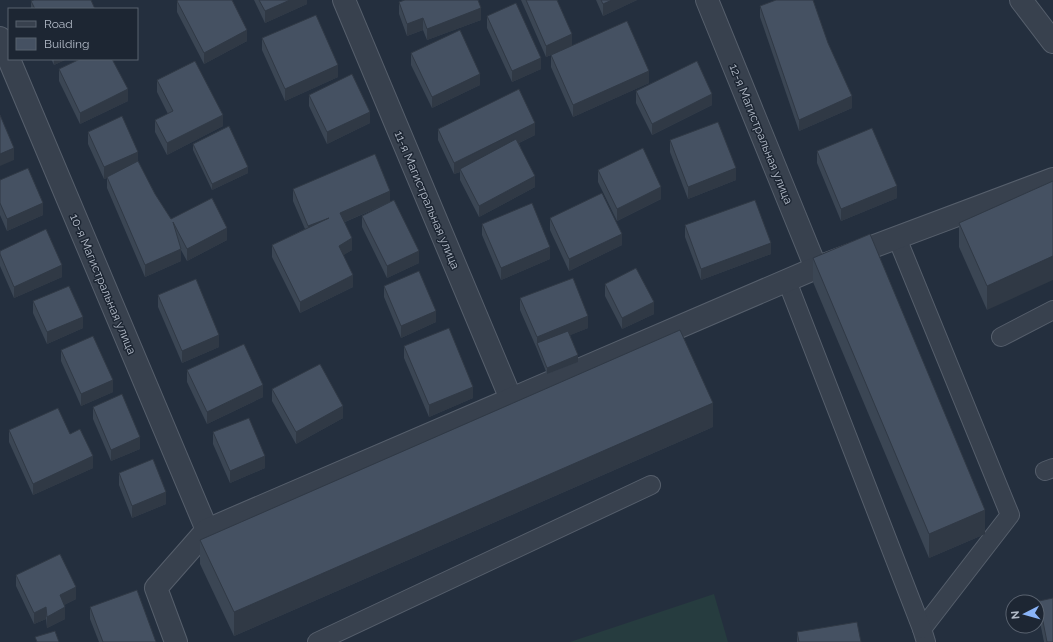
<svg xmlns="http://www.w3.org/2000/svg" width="1053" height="642" font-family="Raleway,sans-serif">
<rect width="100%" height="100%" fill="#242f3e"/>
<path fill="#263c3f" d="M714,594L728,642H570Z"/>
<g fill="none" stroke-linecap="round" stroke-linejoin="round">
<g stroke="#565f6c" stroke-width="20">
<g id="service">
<path d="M897,238L1010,515L922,629L926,642"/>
<path d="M787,281L922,629"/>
<path d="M1001,337L1053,310"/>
<path d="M1045,471L1053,468"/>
<path d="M317,642L651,485"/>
</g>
</g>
<g stroke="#565f6c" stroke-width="24">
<g id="minor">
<path d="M344,0L511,399"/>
<path d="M707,0L816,268"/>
<path d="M1021,0L1053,42"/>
<path d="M0,38L207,530"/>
<path d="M176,642L156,588L207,530L816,268L1053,179"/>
</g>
</g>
<use href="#service" stroke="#38414e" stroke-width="18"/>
<use href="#minor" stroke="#38414e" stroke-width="22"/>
</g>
<g fill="#3b4654">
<path d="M254,0H307V4L265,23Z"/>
<path d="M403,0H478L481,20L427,40L423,30L407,36L399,14V2L403,1Z"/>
<path d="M521,0H557L572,46L649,83L573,117L551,67V55L546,57Z"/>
<path d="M596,0H637L603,16Z"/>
<path d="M31,1L95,9H31Z"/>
<path d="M177,1L247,41L204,64L177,12Z"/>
<path d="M760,6L852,108L799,131L760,17Z"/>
<path d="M487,16L541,69L512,82L487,28Z"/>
<path d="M262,38L338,77L285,101L262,50Z"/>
<path d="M411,53L480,85L432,108L411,65Z"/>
<path d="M51,59H67L54,65Z"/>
<path d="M59,69L128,101L80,124L59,81Z"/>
<path d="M157,80L223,126L167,155L155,132V120L168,114L157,92Z"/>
<path d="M636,91L712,105L652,135L636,103Z"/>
<path d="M309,95L370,123L327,144L309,106Z"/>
<path d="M438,129L535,135L519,143L535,187L479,217L460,180V172L454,174L438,140Z"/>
<path d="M88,132L138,162L155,194L171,219L227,240L187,261L181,250V261L145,277L107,188V178L104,179L88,144Z"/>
<path d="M670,140L736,180L688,199L670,152Z"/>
<path d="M193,144L248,173L212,190L193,150Z"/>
<path d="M817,151L897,198L841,221L817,163Z"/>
<path d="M598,170L661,199L617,221L598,182Z"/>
<path d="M0,180L43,215L7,231L0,215Z"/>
<path d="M1053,181L987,310L959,247V223Z"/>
<path d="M293,189L390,202L419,263L387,278L362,227V216L384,205L345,222L352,250L343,255L353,287L300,313L272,257V245L305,229L293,201Z"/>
<path d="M550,218L622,245L569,271L550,230Z"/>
<path d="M482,224L550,259L501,280L482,235Z"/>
<path d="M685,225L771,254L701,280L685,237Z"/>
<path d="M0,251L62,277L14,298L0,266Z"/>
<path d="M813,258L985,534L929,558L813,282Z"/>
<path d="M605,284L654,314L622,329L605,296Z"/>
<path d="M384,286L436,322L401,338L384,297Z"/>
<path d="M158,295L219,347L182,363L158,307Z"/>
<path d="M520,298L588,328L570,335L578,362L547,374L537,349L520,310Z"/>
<path d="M33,301L83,328L47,344L33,313Z"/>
<path d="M404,346L473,398L429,417L404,358Z"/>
<path d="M61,350L113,392L81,406L61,361Z"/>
<path d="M187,370L263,397L207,424L187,382Z"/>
<path d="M272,389L343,418L296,444L272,401Z"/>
<path d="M93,407L140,449L111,461L93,419Z"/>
<path d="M713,427L234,636L200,564V540Z"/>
<path d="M9,430L70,434L93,468L33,495L9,442Z"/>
<path d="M213,432L265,468L230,483L213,444Z"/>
<path d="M119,473L166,504L132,518L119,485Z"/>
<path d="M16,575L76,599L64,605L65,619L47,628L46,619L34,624L16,586Z"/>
<path d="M1039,601L1053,642H1044L1039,617Z"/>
<path d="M90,607L156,642H99L90,619Z"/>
<path d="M797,632L861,642H797Z"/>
</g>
<g fill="#303945">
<path d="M290,0H307V4L265,23V11Z"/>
<path d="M612,0H637L603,16V4Z"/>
<path d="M481,8V20L427,40V29Z"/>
<path d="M423,18V30L407,36V24Z"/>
<path d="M247,30V41L204,64V53Z"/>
<path d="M572,34V46L546,57V46Z"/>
<path d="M541,58V69L512,82V71Z"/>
<path d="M54,59H67L54,65Z"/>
<path d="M338,65V77L285,101V89Z"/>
<path d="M649,71V83L573,117V105Z"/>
<path d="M480,74V85L432,108V97Z"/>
<path d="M128,89V101L80,124V113Z"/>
<path d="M712,94V105L652,135V124Z"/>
<path d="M852,96V108L799,131V120Z"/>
<path d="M370,112V123L327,144V132Z"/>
<path d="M223,115V126L167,155V143Z"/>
<path d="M535,123V135L461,171L460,169V172L454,174V163Z"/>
<path d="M14,148V160L0,166V154Z"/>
<path d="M138,152V164L107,177V178L104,179V167Z"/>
<path d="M248,167V173L212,190V184Z"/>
<path d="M736,168V180L688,199V187Z"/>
<path d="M535,176V187L479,217V206Z"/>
<path d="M897,186V198L841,221V209Z"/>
<path d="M661,187V199L617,221V209Z"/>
<path d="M390,191V202L340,224V213Z"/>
<path d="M43,203V215L7,231V219Z"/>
<path d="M329,218L308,237V226Z"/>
<path d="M227,228V240L187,261V249Z"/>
<path d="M622,234V245L569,271V259Z"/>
<path d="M352,238V250L339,258V246Z"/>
<path d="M771,243V254L701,280V269Z"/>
<path d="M550,247V259L501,280V268Z"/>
<path d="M181,249V261L145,277V265Z"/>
<path d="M419,251V263L387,278V266Z"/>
<path d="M1053,256V280L987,310V286Z"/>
<path d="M62,265V277L14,298V287Z"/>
<path d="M353,275V287L300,313V302Z"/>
<path d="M654,302V314L622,329V318Z"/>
<path d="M436,311V322L401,338V326Z"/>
<path d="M588,316V328L539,348L537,343V337Z"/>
<path d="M83,317V328L47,344V332Z"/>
<path d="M219,335V347L182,363V351Z"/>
<path d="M578,355V362L547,374V368Z"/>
<path d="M113,380V392L81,406V394Z"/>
<path d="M263,385V397L207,424V412Z"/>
<path d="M473,387V398L429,417V405Z"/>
<path d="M713,403V427L234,636V612Z"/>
<path d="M343,406V418L296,444V432Z"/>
<path d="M140,437V449L111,461V450Z"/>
<path d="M93,456V468L33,495V484Z"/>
<path d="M265,456V468L230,483V471Z"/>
<path d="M166,492V504L132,518V506Z"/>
<path d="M985,510V534L929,558V534Z"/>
<path d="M76,587V599L60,607V595Z"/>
<path d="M46,607V619L34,624V613Z"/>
<path d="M65,607V619L47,628V617Z"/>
</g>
<g fill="#455162" stroke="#303945">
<path d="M34,0H91L95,9H35L31,1Z"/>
<path d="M178,0H232L247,30L204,53L177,1Z"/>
<path d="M259,0H290L265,11Z"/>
<path d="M405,0H478L481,8L427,29L423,18L407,24L399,2Z"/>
<path d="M526,0H557L572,34L546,46Z"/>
<path d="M601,0H612L603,4Z"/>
<path d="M776,0H813L828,43L852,96L799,120L760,6Z"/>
<path d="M516,3L541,58L512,71L487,16Z"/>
<path d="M316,15L338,65L285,89L262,38Z"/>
<path d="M627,21L649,71L573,105L551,55Z"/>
<path d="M460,30L480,74L432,97L411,53Z"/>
<path d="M80,59H112L128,89L80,113L59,69Z"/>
<path d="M195,61L223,115L167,143L155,120L173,111L157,80Z"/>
<path d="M697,61L712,94L652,124L636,91Z"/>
<path d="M352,74L370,112L327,132L309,95Z"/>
<path d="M519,89L535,123L454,163L438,129Z"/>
<path d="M0,115L14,148L0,154Z"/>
<path d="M122,116L138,152L104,167L88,132Z"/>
<path d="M718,122L736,168L688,187L670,140Z"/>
<path d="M229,126L248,167L212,184L193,144Z"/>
<path d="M872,128L897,186L841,209L817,151Z"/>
<path d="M516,139L535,176L479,206L460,169Z"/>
<path d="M643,148L661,187L617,209L598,170Z"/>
<path d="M375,154L390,191L340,213L352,238L339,246L353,275L300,302L272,245L329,218L308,226L293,189Z"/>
<path d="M138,161L155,194L171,219L212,198L227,228L187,249L173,222L181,249L145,265L107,177Z"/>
<path d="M28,168L43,203L7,219L0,203V180Z"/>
<path d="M1053,181V256L987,286L959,223Z"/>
<path d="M602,193L622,234L569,259L550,218Z"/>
<path d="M394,200L419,251L387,266L362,216Z"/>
<path d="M755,200L771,243L701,269L685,225Z"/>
<path d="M532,203L550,247L501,268L482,224Z"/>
<path d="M46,229L62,265L14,287L0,254V251Z"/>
<path d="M870,234L985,510L929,534L813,258Z"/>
<path d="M636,268L654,302L622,318L605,284Z"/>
<path d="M419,271L436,311L401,326L384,286Z"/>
<path d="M573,278L588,316L537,337L520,298Z"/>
<path d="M196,279L219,335L182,351L158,295Z"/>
<path d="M69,286L83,317L47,332L33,301Z"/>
<path d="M449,328L473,387L429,405L404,346Z"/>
<path d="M680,330L713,403L234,612L200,540Z"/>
<path d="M568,331L578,355L547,368L537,343Z"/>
<path d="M93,336L113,380L81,394L61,350Z"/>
<path d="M244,344L263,385L207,412L187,370Z"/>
<path d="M320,364L343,406L296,432L272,389Z"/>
<path d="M122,394L140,437L111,450L93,407Z"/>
<path d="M58,408L70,434L80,429L93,456L33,484L9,430Z"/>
<path d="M249,418L265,456L230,471L213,432Z"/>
<path d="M153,459L166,492L132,506L119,473Z"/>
<path d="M60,554L76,587L60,595L65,607L47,617L46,607L34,613L16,575Z"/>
<path d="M137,590L156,642H103L90,607Z"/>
<path d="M1053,598V642H1047L1039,601Z"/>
<path d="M857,622L861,642H799L797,632Z"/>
<path d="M55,631L59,642H37L35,637Z"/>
</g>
<g text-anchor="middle" stroke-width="3" stroke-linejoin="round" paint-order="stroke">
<g font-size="12" fill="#b4bcc9" stroke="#1d2633">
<text transform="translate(761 134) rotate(68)" y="4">12-я Магистральная улица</text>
<text transform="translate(427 200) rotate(67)" y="4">11-я Магистральная улица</text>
<text transform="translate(103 284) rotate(67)" y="4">10-я Магистральная улица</text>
</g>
</g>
<rect x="8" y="8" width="130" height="52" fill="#1d2633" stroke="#59626f"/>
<rect x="16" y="21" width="20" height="6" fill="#38414e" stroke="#59626f"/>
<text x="44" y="28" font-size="12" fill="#b4bcc9">Road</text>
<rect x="16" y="38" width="20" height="12" fill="#455162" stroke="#59626f"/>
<text x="44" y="48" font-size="12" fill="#b4bcc9">Building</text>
<g transform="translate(1025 614) rotate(264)"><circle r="19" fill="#1d2633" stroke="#59626f"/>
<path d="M0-3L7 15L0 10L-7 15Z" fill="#8ab4f8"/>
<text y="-6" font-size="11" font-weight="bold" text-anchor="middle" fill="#b4bcc9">N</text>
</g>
</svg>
